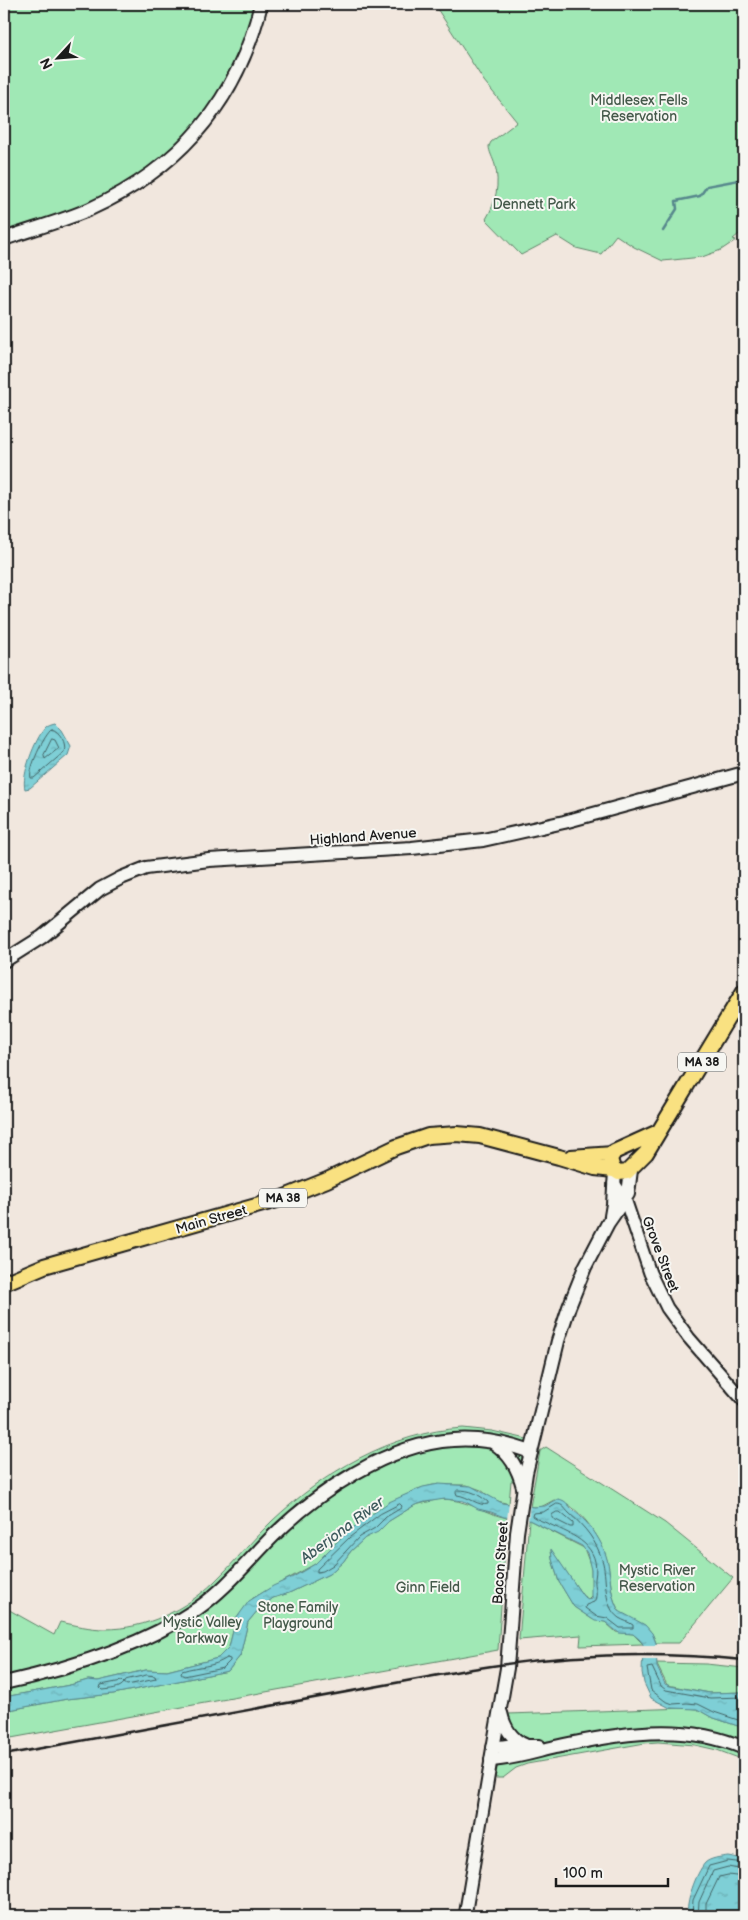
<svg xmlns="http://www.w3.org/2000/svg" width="748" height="1920" font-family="'Balsamiq Sans',sans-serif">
<defs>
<pattern id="water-ripples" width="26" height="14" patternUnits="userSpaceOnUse" patternTransform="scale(1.25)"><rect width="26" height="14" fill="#7ecfd6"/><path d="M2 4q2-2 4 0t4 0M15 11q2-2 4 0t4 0" fill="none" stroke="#6cb1b7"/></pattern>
</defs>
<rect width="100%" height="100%" fill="#f1e7de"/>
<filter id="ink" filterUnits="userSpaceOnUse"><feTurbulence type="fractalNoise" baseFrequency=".02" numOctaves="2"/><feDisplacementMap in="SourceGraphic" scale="10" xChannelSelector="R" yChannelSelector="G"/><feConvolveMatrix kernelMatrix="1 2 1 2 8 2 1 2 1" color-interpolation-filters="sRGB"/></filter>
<g filter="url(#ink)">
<g fill="#a0e8b5" stroke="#5e8268">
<path d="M4,4H256C233,84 194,145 120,187C110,193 100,199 90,204C62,215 32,224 4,233Z"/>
<path d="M434,4H744V230L733,239L736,240L721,250L702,257L663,261L634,247L616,235L601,254L576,248L557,236L521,255L486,219C496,203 500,184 495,165C493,158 489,152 489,146L491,142L517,122L484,81Z"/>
<path d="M463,1428L492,1431L527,1439L516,1481H511L509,1504L494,1500L481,1490L467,1485H433L417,1489L377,1511L347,1532L315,1564L253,1598L236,1619L229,1647L218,1658L167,1671L146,1670L98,1681L88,1680L70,1685L4,1697V1607L54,1635L60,1622C75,1625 90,1629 105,1629C146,1629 185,1610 214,1582C234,1563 252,1540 272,1521C323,1473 391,1432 463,1428Z"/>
<path d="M546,1447L665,1523L733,1578L679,1643H656C648,1616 626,1624 618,1609C610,1595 611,1579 608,1564C603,1541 587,1518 569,1505C565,1502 558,1501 554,1500L541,1507H530L540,1451Z"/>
<path d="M440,1499C467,1499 483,1513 507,1518L498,1650L11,1738L7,1719L4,1720V1711L67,1699L113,1694L228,1671L240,1656L248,1622L258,1610L273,1598L289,1593L329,1574L343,1562L351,1551L365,1538L381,1529L389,1521L415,1505Z"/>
<path d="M529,1520L584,1548L591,1567L592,1595L588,1599L583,1596L551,1550L552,1559L559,1582L574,1607L592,1619L605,1622L616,1632L633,1634L643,1644L580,1646L581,1635L519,1640Z"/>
<path d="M656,1663L706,1664L744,1668V1692L710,1693L667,1685Z"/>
<path d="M687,1708L697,1709L711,1717L744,1728V1760L717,1750L695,1745L658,1742L645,1743L527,1764L516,1768L503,1778H495L508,1714Z"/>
</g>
<g fill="url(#water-ripples)" stroke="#57878c">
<path d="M55,723L62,730L71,746L68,755L30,788L25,789C21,776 35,739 45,728C47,725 51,724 55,723Z"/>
<path d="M439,1484L471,1486L502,1503L534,1507L545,1506L558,1499C566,1500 568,1505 573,1510C591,1524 606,1545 609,1569C611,1584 611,1598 619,1611L645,1625L652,1633L656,1643L657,1667L665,1684L670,1686L710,1693L744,1692V1728L711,1717L697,1709L670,1708L651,1698L644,1683L642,1672L643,1644L639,1639L633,1634L619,1633L605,1622L595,1621L574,1607L559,1582L552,1559L551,1549L583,1596L588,1599L591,1598V1570L587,1553L582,1546L529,1520L504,1517L491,1512L478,1509L464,1501L445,1499L425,1502L415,1505L389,1521L378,1532L365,1538L351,1551L343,1562L329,1574L289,1593L273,1598L258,1610L248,1622L240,1656L228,1671L113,1694L67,1699L4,1711V1697L70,1685L88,1680L98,1681L146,1670L167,1671L218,1658L229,1647L236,1619L249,1601L273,1586L293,1577L315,1564L347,1532L389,1502L423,1487Z"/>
<path d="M728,1856L744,1859V1914L742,1916H688C685,1904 696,1873 705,1863C710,1858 721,1857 728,1856Z"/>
</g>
<g fill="#f1e7de">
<path d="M509,1502L530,1504L528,1523L507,1520Z"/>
<path d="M640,1645H658V1660H641Z"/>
</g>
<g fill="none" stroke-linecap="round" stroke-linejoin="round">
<g stroke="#436466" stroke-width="1">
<path d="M52,729C60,732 67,743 64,752L34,778H31C28,769 44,735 52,729Z"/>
<path d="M52,739L55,740L59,748L45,759L44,755Z"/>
<path d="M458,1490C471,1490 478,1494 488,1502V1504C479,1507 468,1496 457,1495L456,1492Z"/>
<path d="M400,1504L402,1506L401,1508L386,1517L375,1528L359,1537L333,1565L323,1571L317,1572V1569L350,1537L380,1514Z"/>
<path d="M557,1504C563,1504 564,1508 569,1513C585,1527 597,1541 603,1563C607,1580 603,1607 619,1618C624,1621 629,1622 633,1625V1628H620L607,1618L596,1616L585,1608L586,1605L594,1602C599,1593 594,1587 595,1579C601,1545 575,1536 549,1524C543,1521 537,1520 532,1516L533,1513L543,1512Z"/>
<path d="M557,1512H560L573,1523V1527H570L552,1518V1515Z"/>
<path d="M227,1658L230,1659V1661L223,1668L184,1676L181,1674L182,1671C200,1665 212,1668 227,1658Z"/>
<path d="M147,1675L155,1676L156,1679L127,1685L124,1683C120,1689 110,1689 102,1690L100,1688L101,1685L122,1681L124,1683L126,1680Z"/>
<path d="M744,1697L710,1698L666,1690L661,1686L652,1667L647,1668L651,1690L665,1701L673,1704L687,1703L698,1704L714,1712L744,1722"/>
<path d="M692,1916L693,1900L709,1866L728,1861L744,1863"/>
<path d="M698,1916L699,1902L713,1871L728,1867L744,1870"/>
<path d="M706,1916V1904L719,1877L728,1875L744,1877"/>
</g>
<path stroke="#57878c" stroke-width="2.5" d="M663,231L677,209L676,201L700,196L707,186L744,179"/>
<g stroke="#1c1c1c" stroke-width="15">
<g id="tertiary">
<path d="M614,1183L625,1199L650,1273L667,1308L689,1338L744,1401"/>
<path d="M465,1916L491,1760"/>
</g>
</g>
<g stroke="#1c1c1c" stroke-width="16">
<g id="secondary">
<path d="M4,239C32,229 63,221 90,209C180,168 238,100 261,4"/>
<path d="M4,961L42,937L100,889L121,878L146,868L209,860L412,848L483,840L564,822L744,773"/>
<path d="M631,1170L628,1194L608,1223L585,1267L569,1307L558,1341L526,1473L517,1533L507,1668L491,1760C513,1759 534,1752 555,1747C619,1734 682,1721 744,1748"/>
<path d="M611,1216L613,1204L615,1171"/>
<path d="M494,1443C510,1454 518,1468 523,1487"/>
<path d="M4,1683C68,1669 142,1646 197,1609C226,1589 248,1561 273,1536C319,1491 388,1444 453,1440C480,1438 506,1443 531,1452"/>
<path d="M501,1713C504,1727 512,1740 525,1745"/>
<path d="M493,1748L507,1746H539"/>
</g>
</g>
<g stroke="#1c1c1c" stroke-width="18">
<g id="primary">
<path d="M658,1132L614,1152L610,1159L613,1169L619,1173L627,1172L646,1153L744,991"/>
<path d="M571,1157L613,1154"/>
<path d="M4,1283L44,1266L277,1200L327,1180L396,1147L428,1136L457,1134L480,1136L559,1157L595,1168L614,1170"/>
</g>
</g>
<use href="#tertiary" stroke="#f6f6f2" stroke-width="11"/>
<use href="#secondary" stroke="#f6f6f2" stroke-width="12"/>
<use href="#primary" stroke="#f9e181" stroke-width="14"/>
<path stroke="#1c1c1c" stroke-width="2.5" d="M4,1755L466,1670C559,1654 651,1651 744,1660"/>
</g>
</g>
<g text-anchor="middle" stroke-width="4" stroke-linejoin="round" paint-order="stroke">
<g fill="#f6f6f2" stroke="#5d5d5c" stroke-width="1">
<rect x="678" y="1052.5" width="48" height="19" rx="4"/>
<rect x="259" y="1188.5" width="48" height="19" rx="4"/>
</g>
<g font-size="12" font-weight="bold" fill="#1c1c1c">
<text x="702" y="1066">MA 38</text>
<text x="283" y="1202">MA 38</text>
</g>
<g font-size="14" fill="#44594a" stroke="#f6f6f2">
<text x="639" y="105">Middlesex Fells<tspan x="639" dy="16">Reservation</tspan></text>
<text x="534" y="209">Dennett Park</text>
<text x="657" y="1575">Mystic River<tspan x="657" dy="16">Reservation</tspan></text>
<text x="428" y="1592">Ginn Field</text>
<text x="298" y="1612">Stone Family<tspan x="298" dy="16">Playground</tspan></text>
<text x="202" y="1627">Mystic Valley<tspan x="202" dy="16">Parkway</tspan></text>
</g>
<g font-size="14" fill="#1c1c1c" stroke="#f6f6f2">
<text transform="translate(363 836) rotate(-4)" y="5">Highland Avenue</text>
<text transform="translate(211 1219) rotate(-16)" y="5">Main Street</text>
<text transform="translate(661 1254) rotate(69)" y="5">Grove Street</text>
<text transform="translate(500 1563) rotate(-86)" y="5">Bacon Street</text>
</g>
<g font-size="15" font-style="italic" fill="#3e5b5d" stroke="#f6f6f2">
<text transform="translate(342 1530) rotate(-37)" y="5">Aberjona River</text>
</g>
</g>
<rect width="748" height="1920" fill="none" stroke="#f6f6f2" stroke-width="20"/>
<rect x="10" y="10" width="728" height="1900" fill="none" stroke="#1c1c1c" stroke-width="2" filter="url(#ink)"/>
<g transform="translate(58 58) rotate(244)" stroke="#f6f6f2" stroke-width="4" paint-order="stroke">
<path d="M0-4L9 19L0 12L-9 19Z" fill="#1c1c1c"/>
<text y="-8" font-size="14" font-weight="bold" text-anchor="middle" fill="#1c1c1c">N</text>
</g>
<path d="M556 1878v8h112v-8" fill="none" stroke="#1c1c1c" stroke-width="2.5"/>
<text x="563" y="1878" font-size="15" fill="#1c1c1c" stroke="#f6f6f2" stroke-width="4" paint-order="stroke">100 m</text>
</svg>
